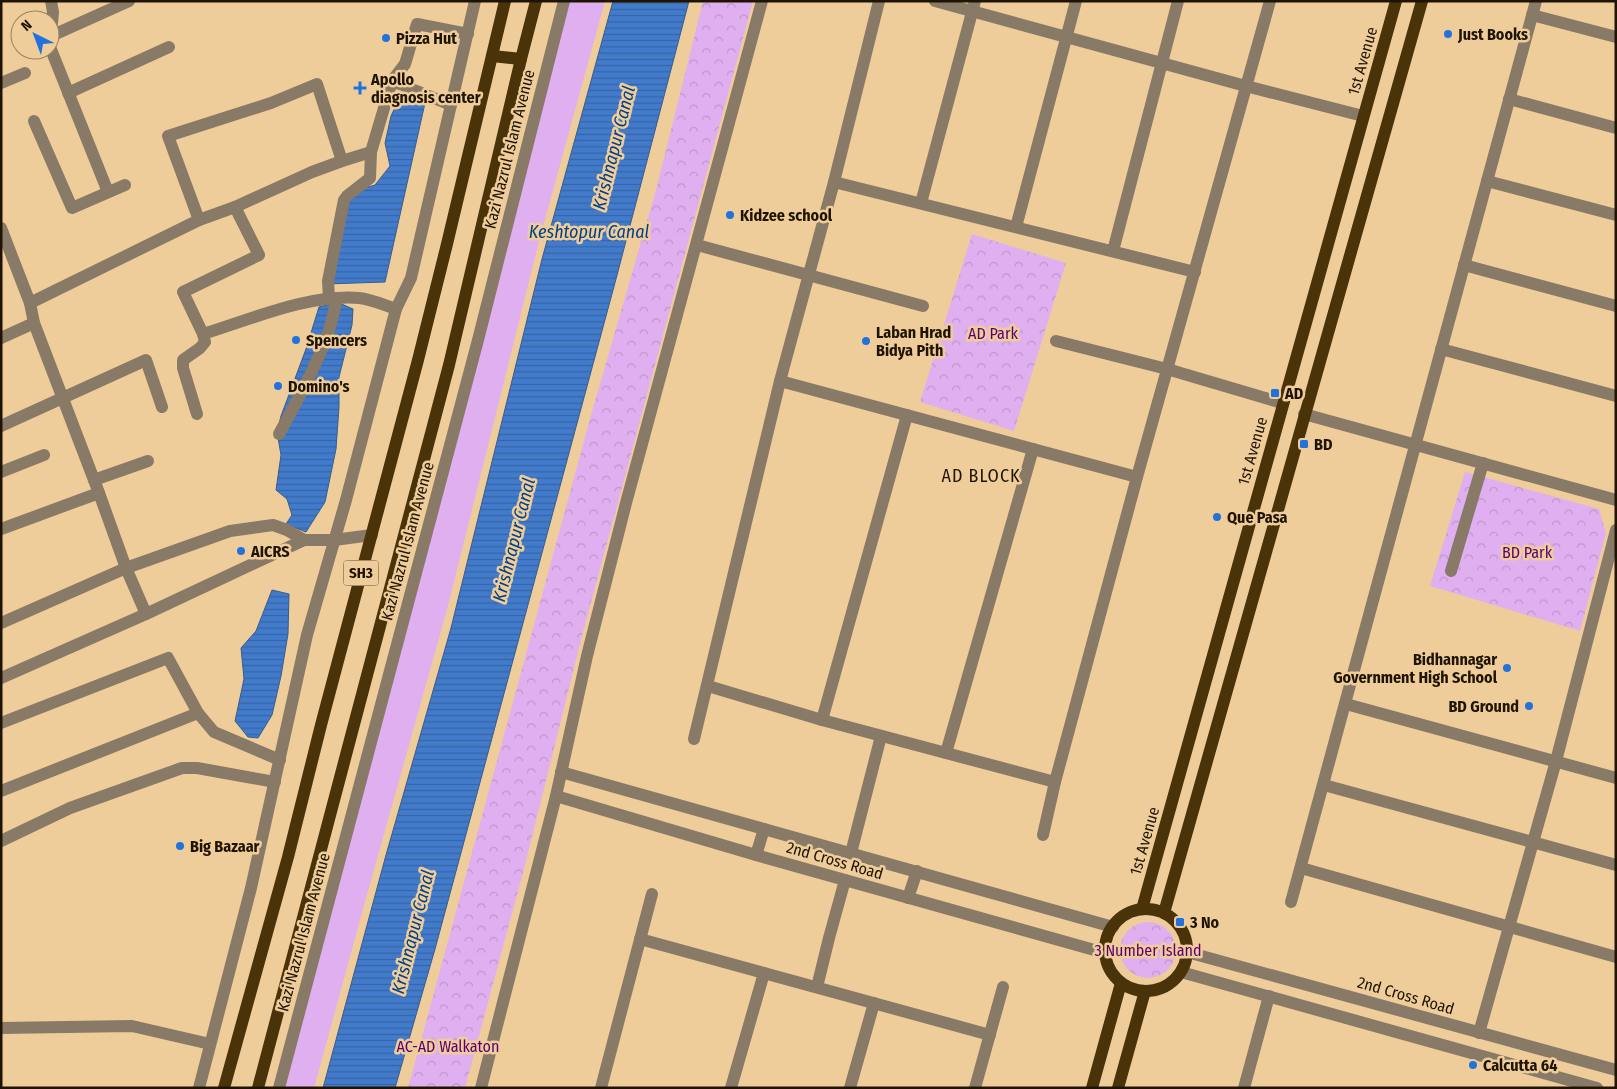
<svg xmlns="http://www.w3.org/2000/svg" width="1617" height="1089" font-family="'Fira Sans Condensed',sans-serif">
<defs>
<pattern id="park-crowns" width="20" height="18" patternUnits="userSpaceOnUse" patternTransform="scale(1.25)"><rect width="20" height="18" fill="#dfaff0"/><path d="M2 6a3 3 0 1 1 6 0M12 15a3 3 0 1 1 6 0" fill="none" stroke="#bf96cc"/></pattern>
<pattern id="water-rules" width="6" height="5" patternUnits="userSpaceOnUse" patternTransform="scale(1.25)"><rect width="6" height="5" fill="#427bcb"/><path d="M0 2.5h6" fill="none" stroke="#3764a3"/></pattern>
</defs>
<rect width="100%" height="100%" fill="#efcd9b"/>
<path fill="#dfaff0" d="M565,1H605L538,245L448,606L368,891L314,1088H274Z"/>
<g fill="url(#park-crowns)">
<path d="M703,1H753L582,636L524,869L465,1088H408L591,415L656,190Z"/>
<path d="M972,234L1066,263L1014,431L920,402Z"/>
<path d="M1465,472L1599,509L1606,533L1580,631L1430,586Z"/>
<circle cx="1148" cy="950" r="28"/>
</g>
<g fill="url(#water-rules)" stroke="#385c8f">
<path d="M613,1H689L616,279L435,949L395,1088H323L386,855L451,628L542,259Z"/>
<path d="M401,95L425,103L385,282L326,284L345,197L358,190L375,185L390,166L385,143L391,116Z"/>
<path d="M337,302L353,309L352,325L339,377V407L336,449L325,502L306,532L286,524L292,515L287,499L276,490L281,455L277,432L281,416L306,349L319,307Z"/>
<path d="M272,590L289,594L288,634L281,676L272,715L258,738L248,737L235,721L244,679L241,648L256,631Z"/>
</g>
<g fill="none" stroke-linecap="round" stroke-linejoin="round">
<g stroke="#887a66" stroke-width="12">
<path d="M935,1L1242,85L1363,116"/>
<path d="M1532,15L1616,37"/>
<path d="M51,36L129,1"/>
<path d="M50,44L53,12L51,1"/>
<path d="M50,47L108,192"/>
<path d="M392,81L451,105"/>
<path d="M1,83L25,73"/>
<path d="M68,93L169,47"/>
<path d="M1509,99L1616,128"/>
<path d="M34,121L72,208L125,185"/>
<path d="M1487,181L1616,215"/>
<path d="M834,182L1195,272"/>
<path d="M921,203L975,1"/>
<path d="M199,220L168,136L271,103L317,84L342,161"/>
<path d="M1016,227L1076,1"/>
<path d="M1,228L30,303L34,323L99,493L126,568L146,614"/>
<path d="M697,245L923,306"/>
<path d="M1113,251L1178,1"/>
<path d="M1464,265L1616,306"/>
<path d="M329,298L328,281L344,200L347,196L370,178L371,152"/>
<path d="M30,303L199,220L235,207L312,172L342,161L371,152L392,81L405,64L417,24L468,34"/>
<path d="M203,334C252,319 308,294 359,298C371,299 384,305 396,309"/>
<path d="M1,338L34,323"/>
<path d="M1056,341L1167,369L1282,403"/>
<path d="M1441,349L1616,396"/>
<path d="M780,381L1137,477"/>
<path d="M197,414L183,368V360L200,348L205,342L203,334L183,292L259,255L235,207"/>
<path d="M1304,414L1616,500"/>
<path d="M1,426L146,360L162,407"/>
<path d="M279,434C296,403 313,372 326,339C331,326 334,312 337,298"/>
<path d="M1,472L44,455"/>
<path d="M94,480L148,461"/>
<path d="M1,529L99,493"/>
<path d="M1451,571L1483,463"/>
<path d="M1,623L126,568L230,531L273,525L287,530L304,540"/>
<path d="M1,678L146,614L304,540H334L372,535"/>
<path d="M708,686L822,720L1055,782"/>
<path d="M1346,704L1616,778"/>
<path d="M822,720L907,415"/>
<path d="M1,723L168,658L198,713L214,732L280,760"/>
<path d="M694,739L780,381L834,182L879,1"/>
<path d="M946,753L1033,449"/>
<path d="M561,772L1113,927"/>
<path d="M1324,785L1616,865"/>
<path d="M1,791L198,713"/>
<path d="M556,796L756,855L1105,953"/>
<path d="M1043,835L1055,782L1137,477L1270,1"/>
<path d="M1,841L70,808L182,768H197L275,782"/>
<path d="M851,853L881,736"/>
<path d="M756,855L764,829"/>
<path d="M1301,868L1616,957"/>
<path d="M908,898L917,871"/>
<path d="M1291,902L1536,1"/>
<path d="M640,939L990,1035"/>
<path d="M1187,952L1616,1070"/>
<path d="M1181,972L1597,1088"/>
<path d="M817,987L829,938L845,880"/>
<path d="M1,1028L132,1026L210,1044"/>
<path d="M1479,1033L1556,761L1616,530"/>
<path d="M199,1088L251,888L307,635L346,500L396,309L411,278L475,1"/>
<path d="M279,1088L478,340L564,1"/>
<path d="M481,1088L556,796L587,656L626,503L762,1"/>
<path d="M601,1088L652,894"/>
<path d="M731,1088L764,973"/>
<path d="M850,1088L874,1003"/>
<path d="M975,1088L1003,987"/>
<path d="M1244,1088L1269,996"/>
</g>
<g stroke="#4a3308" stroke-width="12">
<path d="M492,56L521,59"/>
<path d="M1142,909L1396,1"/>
<circle cx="1146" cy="950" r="41"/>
<path d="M1164,913L1422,1"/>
<path d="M224,1088L288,857L321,725L418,360L447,244L505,1"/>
<path d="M258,1088L449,365L521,59L536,1"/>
<path d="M1092,1088L1121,983"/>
<path d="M1118,1088L1145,991"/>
</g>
</g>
<g fill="#2172dc" stroke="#efcd9b" stroke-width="2">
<circle cx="1448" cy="34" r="5"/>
<circle cx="386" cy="38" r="5"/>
<path d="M357.5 80.5h5v5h5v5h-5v5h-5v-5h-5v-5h5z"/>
<circle cx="730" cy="215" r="5"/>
<circle cx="296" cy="340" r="5"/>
<circle cx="866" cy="341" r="5"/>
<circle cx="278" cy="386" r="5"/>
<rect x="1270" y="388" width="10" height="10" rx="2.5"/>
<rect x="1299" y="439" width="10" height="10" rx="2.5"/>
<circle cx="1217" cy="517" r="5"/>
<circle cx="241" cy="551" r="5"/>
<circle cx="1507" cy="668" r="5"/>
<circle cx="1529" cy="706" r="5"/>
<circle cx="180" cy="846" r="5"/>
<rect x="1175" y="917" width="10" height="10" rx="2.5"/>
<circle cx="1473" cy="1065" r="5"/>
</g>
<g text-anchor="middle" stroke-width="5" stroke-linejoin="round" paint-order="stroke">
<rect fill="#efcd9b" stroke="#5d4c30" stroke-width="1" x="343.5" y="560.5" width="35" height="25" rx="4"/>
<g font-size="15" font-weight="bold" fill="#1f1402">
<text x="361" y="578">SH3</text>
</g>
<g font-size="16" font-weight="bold" fill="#1f1402" stroke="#efcd9b" text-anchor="start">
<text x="1458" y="40">Just Books</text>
<text x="396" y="44">Pizza Hut</text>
<text x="371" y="85">Apollo<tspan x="371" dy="18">diagnosis center</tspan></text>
<text x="740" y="221">Kidzee school</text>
<text x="876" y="338">Laban Hrad<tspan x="876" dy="18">Bidya Pith</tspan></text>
<text x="306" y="346">Spencers</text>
<text x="288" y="392">Domino's</text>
<text x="1285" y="399">AD</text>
<text x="1314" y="450">BD</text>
<text x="1227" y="523">Que Pasa</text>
<text x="251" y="557">AICRS</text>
<text x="1497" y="665" text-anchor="end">Bidhannagar<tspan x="1497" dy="18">Government High School</tspan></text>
<text x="1519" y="712" text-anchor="end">BD Ground</text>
<text x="190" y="852">Big Bazaar</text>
<text x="1190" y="928">3 No</text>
<text x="1483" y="1071">Calcutta 64</text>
</g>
<g font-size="16" fill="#1f1402" stroke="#efcd9b">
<text transform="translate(1362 61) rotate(-74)" y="6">1st Avenue</text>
<text transform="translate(509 149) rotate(-76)" y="6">Kazi Nazrul Islam Avenue</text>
<text transform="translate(1252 451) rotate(-74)" y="6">1st Avenue</text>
<text transform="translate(407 541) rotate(-75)" y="6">Kazi Nazrul Islam Avenue</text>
<text transform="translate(1144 841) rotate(-74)" y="6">1st Avenue</text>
<text transform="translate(835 860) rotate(16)" y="6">2nd Cross Road</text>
<text transform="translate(303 932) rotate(-75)" y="6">Kazi Nazrul Islam Avenue</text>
<text transform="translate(1406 995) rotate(16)" y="6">2nd Cross Road</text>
</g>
<g font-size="16" fill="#5a0070" stroke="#efcd9b">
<text x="993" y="339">AD Park</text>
<text x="1527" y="558">BD Park</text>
<text x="1148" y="956">3 Number Island</text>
<text x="448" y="1052">AC-AD Walkaton</text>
</g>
<g font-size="18" font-style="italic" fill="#033f87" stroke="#efcd9b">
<text transform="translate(614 148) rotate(-76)" y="6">Krishnapur Canal</text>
<text x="589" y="238">Keshtopur Canal</text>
<text transform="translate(514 540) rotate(-76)" y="6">Krishnapur Canal</text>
<text transform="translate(413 932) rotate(-76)" y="6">Krishnapur Canal</text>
</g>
<g font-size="18" letter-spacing="1" fill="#1f1402" stroke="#efcd9b">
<text x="981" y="482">AD BLOCK</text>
</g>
</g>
<rect width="1617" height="1089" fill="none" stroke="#1f1402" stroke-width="5"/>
<g transform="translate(35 35) rotate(318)"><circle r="24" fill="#efcd9b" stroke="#9c835e"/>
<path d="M0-4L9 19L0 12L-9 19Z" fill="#2172dc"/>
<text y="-8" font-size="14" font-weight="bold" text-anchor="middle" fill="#1f1402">N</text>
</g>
</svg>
